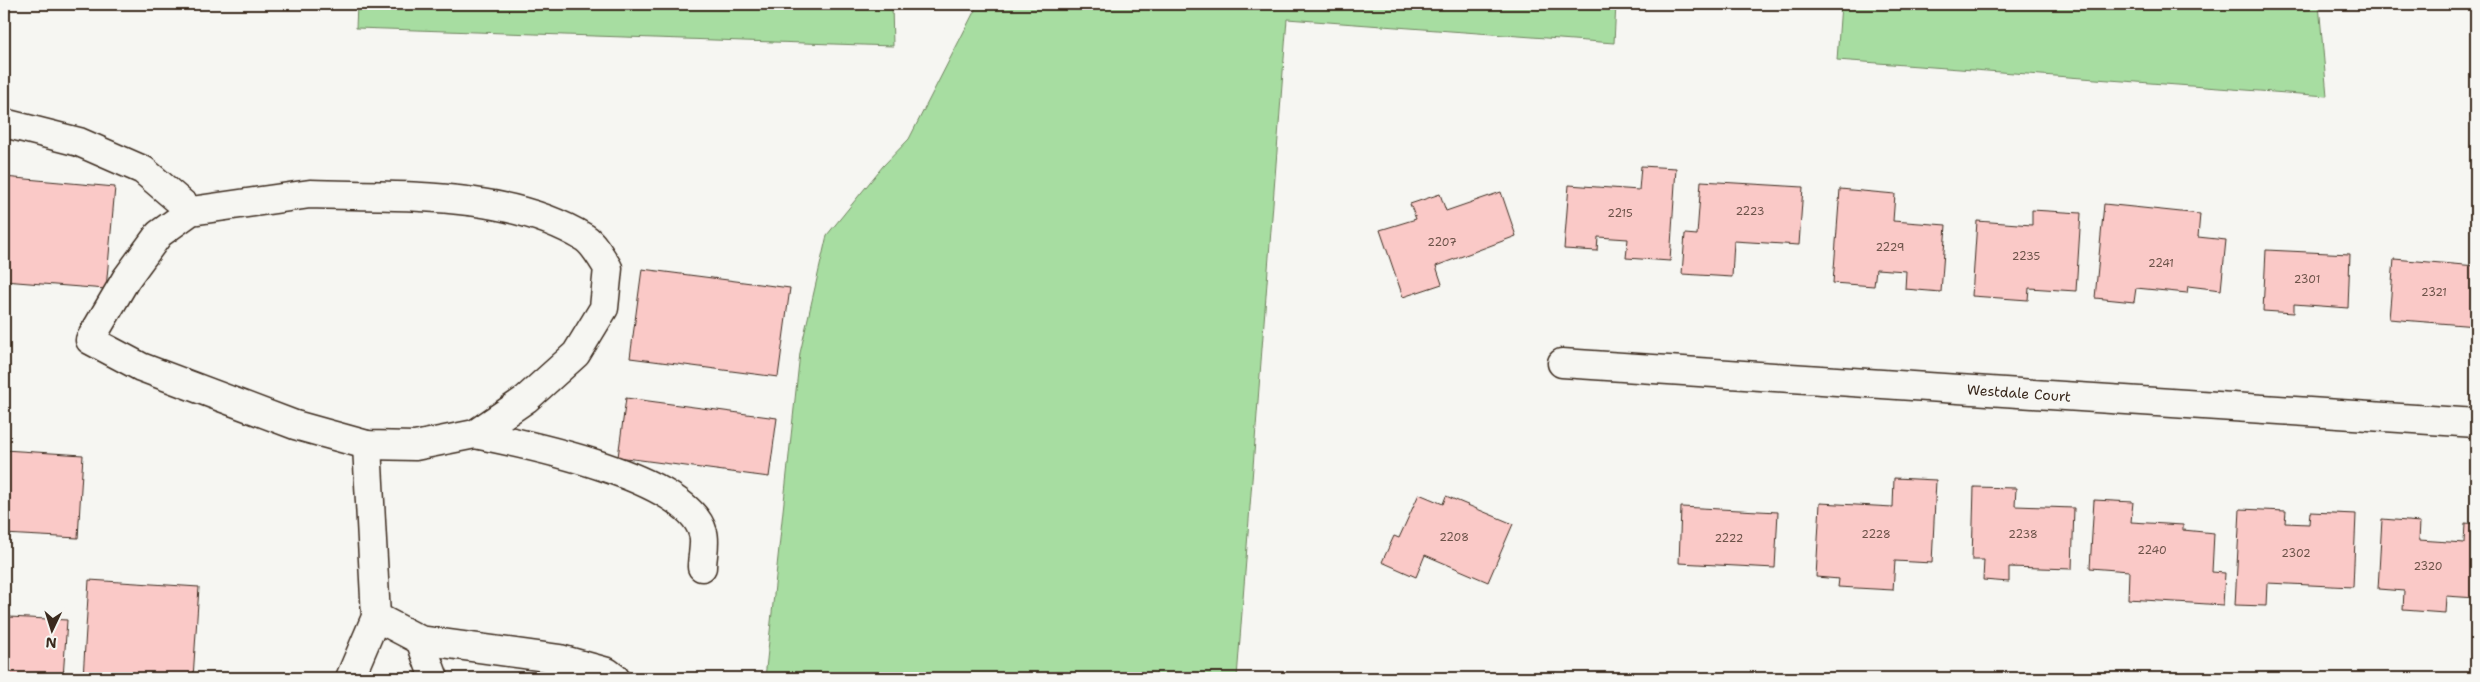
<svg xmlns="http://www.w3.org/2000/svg" width="2480" height="682" font-family="'Shantell Sans',sans-serif">
<rect width="100%" height="100%" fill="#f6f6f2"/>
<filter id="ink" filterUnits="userSpaceOnUse"><feTurbulence type="fractalNoise" baseFrequency=".02" numOctaves="2"/><feDisplacementMap in="SourceGraphic" scale="10" xChannelSelector="R" yChannelSelector="G"/><feConvolveMatrix kernelMatrix="1 2 1 2 8 2 1 2 1" color-interpolation-filters="sRGB"/></filter>
<g filter="url(#ink)">
<g fill="#a7dda1" stroke="#718460">
<path d="M357,4H892L893,46L356,28Z"/>
<path d="M978,4H1616L1614,43L1287,19L1237,678H765L800,353L827,235L883,166L909,139Z"/>
<path d="M1841,4H2319L2327,96L1837,60Z"/>
</g>
<g fill="#fac9c7" stroke="#3b2a1e">
<path d="M1641,166L1676,168L1670,261L1626,258L1628,239L1598,237L1597,251L1564,249L1569,185L1639,190Z"/>
<path d="M4,177L115,187L106,289L4,281Z"/>
<path d="M1701,181L1803,187L1799,245L1734,241L1732,277L1682,274L1685,234L1697,235Z"/>
<path d="M1840,189L1895,194L1893,221L1946,225L1941,292L1905,289L1906,271L1876,269L1874,286L1833,283Z"/>
<path d="M1501,192L1516,236L1436,266L1442,284L1403,297L1380,230L1416,219L1410,204L1440,194L1446,211Z"/>
<path d="M2104,204L2200,214L2198,237L2226,240L2221,290L2188,286L2187,293L2136,288L2134,302L2095,298Z"/>
<path d="M2032,210L2081,213L2076,291L2029,288L2028,300L1972,296L1977,221L2032,225Z"/>
<path d="M2266,250L2350,254L2348,308L2294,304V313L2263,311Z"/>
<path d="M2394,259L2476,266V326L2389,319Z"/>
<path d="M642,269L790,288L778,377L630,358Z"/>
<path d="M626,398L777,418L769,477L618,457Z"/>
<path d="M4,450L83,455L78,538L4,534Z"/>
<path d="M1894,478L1936,480L1932,563L1895,561L1893,590L1838,587L1839,579L1816,577L1820,503L1893,507Z"/>
<path d="M1974,487L2016,488L2015,506L2074,508L2072,569L2009,567V582L1983,580L1984,560H1972Z"/>
<path d="M1419,494L1443,504L1446,496L1513,524L1488,582L1425,555L1416,577L1382,562L1394,536L1399,538Z"/>
<path d="M2094,500L2133,502L2131,522L2183,525V530L2214,533L2212,572L2225,573L2223,605L2128,599L2129,571L2090,568Z"/>
<path d="M1681,507L1778,512L1775,568L1679,563Z"/>
<path d="M2240,509L2286,511L2285,523L2309,524L2310,512L2356,514L2353,587L2267,583L2266,606L2235,605Z"/>
<path d="M2382,519L2420,522L2419,540L2464,543L2465,523L2476,524V598L2446,596L2445,613L2403,610L2404,591L2378,589Z"/>
<path d="M89,580L199,587L193,678H83Z"/>
<path d="M9,617L67,620L63,678H5Z"/>
</g>
<g fill="none" stroke-linecap="round" stroke-linejoin="round">
<g stroke="#3b2a1e" stroke-width="31">
<g id="minor">
<path d="M4,123L79,142L143,170L191,211"/>
<path d="M310,194C398,197 507,190 585,238C594,244 602,259 608,268L604,308L576,354L526,399L475,434L415,446L367,445L295,425L141,367L90,340L126,279L159,234L191,211Z"/>
<path d="M1562,363L2476,423"/>
<path d="M475,434C525,444 689,477 703,533C706,542 702,557 702,567"/>
<path d="M376,617L420,640L560,659L607,672L615,678"/>
<path d="M420,640L434,678"/>
<path d="M350,678L376,617L367,445"/>
</g>
</g>
<use href="#minor" stroke="#f6f6f2" stroke-width="28"/>
</g>
</g>
<g text-anchor="middle" stroke-width="5" stroke-linejoin="round" paint-order="stroke">
<g font-size="11" fill="#6b5248">
<text x="1750" y="215">2223</text>
<text x="1620" y="217">2215</text>
<text x="1442" y="246">2207</text>
<text x="1890" y="251">2229</text>
<text x="2026" y="260">2235</text>
<text x="2161" y="267">2241</text>
<text x="2307" y="283">2301</text>
<text x="2434" y="296">2321</text>
<text x="1876" y="538">2228</text>
<text x="2023" y="538">2238</text>
<text x="1454" y="541">2208</text>
<text x="1729" y="542">2222</text>
<text x="2152" y="554">2240</text>
<text x="2296" y="557">2302</text>
<text x="2428" y="570">2320</text>
</g>
<g font-size="14" fill="#3b2a1e" stroke="#f6f6f2">
<text transform="translate(2019 393) rotate(4)" y="5">Westdale Court</text>
</g>
</g>
<rect width="2480" height="682" fill="none" stroke="#f6f6f2" stroke-width="20"/>
<rect x="10" y="10" width="2460" height="662" fill="none" stroke="#3b2a1e" stroke-width="2" filter="url(#ink)"/>
<g transform="translate(52 630) rotate(184)" stroke="#f6f6f2" stroke-width="4" paint-order="stroke">
<path d="M0-4L9 19L0 12L-9 19Z" fill="#3b2a1e"/>
<text y="-8" font-size="14" font-weight="bold" text-anchor="middle" fill="#3b2a1e">N</text>
</g>
</svg>
